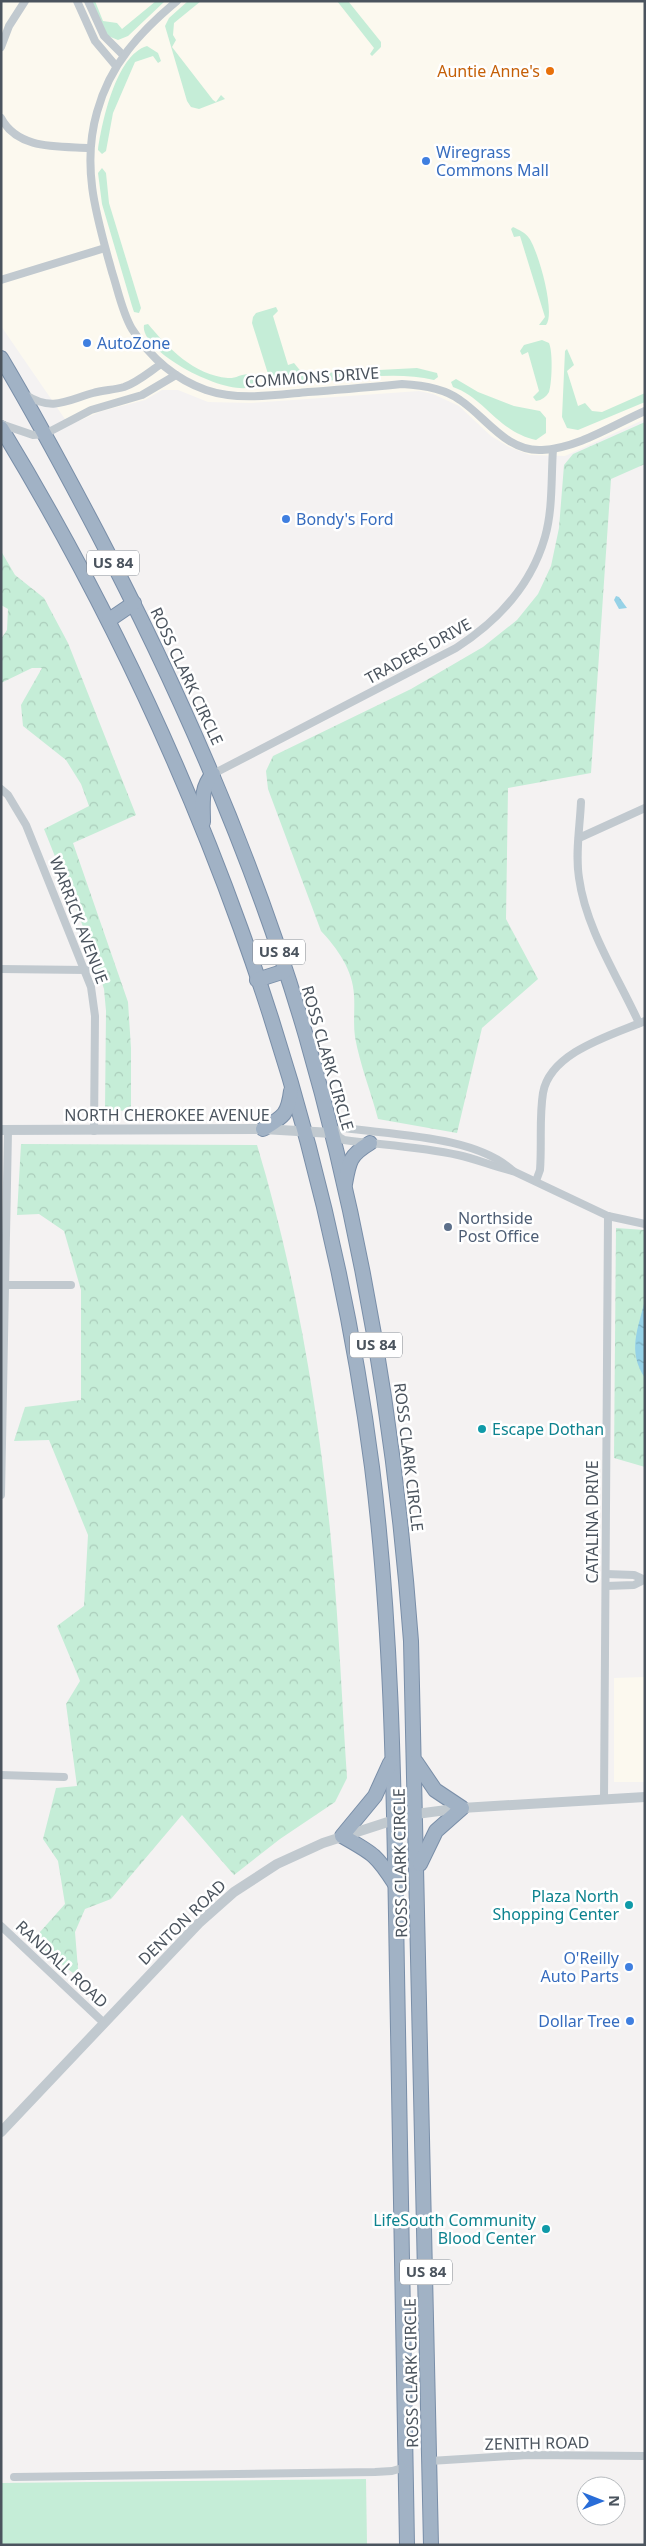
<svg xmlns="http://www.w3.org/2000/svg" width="646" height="2546" font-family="'Noto Sans',sans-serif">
<defs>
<pattern id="forest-crowns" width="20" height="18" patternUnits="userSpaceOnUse" patternTransform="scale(1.25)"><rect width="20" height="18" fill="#c5edd7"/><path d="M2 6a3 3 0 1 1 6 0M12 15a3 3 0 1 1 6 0" fill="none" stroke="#abcdbb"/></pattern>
<pattern id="water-ripples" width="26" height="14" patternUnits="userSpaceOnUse" patternTransform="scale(1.25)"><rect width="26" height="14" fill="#96d2e7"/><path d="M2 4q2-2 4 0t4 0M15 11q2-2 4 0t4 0" fill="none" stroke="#7cadbe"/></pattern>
</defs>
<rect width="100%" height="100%" fill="#f4f2f2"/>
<g fill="#fcf9ef">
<path d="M1,1H645V419L565,456L530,455L509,447L491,436L459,406L433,394L419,391L251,403L208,402L178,390H162L145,400L102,411L69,425L1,326Z"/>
<path d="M645,1677V1782H614V1678Z"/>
</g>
<g fill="#c5edd7">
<path d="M91,1H95L103,21L117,23L122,29L156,1H165L128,36L118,40L108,36Z"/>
<path d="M188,1H201L174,23L173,35L176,40L172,47L213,100L216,102L221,95L225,99L199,109L191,107L187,101L165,26L169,18Z"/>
<path d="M337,1H348L381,42V47L372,56L370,54L374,48Z"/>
<path d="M147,46L158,53L161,61L158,63L153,56L135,62L113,113L106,151L102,154L98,150C102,122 116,55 147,46Z"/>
<path d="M102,168L106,173L109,203L141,308L139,313L134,312L132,306L102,204L98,173Z"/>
<path d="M513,227C519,230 525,232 529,238C538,250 556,313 546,325H539L545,317L520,236L514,237L511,229Z"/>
<path d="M276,307L278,311L273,316L288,365L294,363L303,374L417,368L437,373L438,377L434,380C387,369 328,383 279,386L269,377L252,323L253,317L256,313Z"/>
<path d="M148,324C168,348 194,375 228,378C235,379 242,373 251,374L254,378V386C230,399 139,352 144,325Z"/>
<path d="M542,340L549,343C553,352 552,383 549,392C546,397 542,400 536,401L533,397L539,391L528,352L522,355L520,351L524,345Z"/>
<path d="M567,349L574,365L567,371L578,406L585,403L592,411L602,412L645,393V402L578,430L567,428L562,417L565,351Z"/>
<path d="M456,379L478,392L514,406L540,411L546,418V433L536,440C497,431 485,398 453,387L451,382Z"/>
<path d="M366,2479L367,2545H1V2483Z"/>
</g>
<g fill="url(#forest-crowns)">
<path d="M645,422V464L611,479L591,773L508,788L506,919L538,979L482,1028L457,1133L378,1119C371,1092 360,1065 355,1037C353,1023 355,1009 354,995C353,970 337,948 321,931L268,789L266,771L273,756L411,689L483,647L517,620L538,594L551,566L559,528L564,465L573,454Z"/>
<path d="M1,551L15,575L44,598L68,643L136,815L73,843L128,1002L131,1048V1111L105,1110L106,1011L104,989L84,929L44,829L89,806L81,784L66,760L23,726L21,705L42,668H32L1,683V639L7,630L8,609L1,605Z"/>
<path d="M21,1144L257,1145C296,1274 320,1417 332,1551C339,1627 342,1703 347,1778L335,1802L280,1839L234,1875L182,1815L111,1899L85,1909L75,1932L78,1969L73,1973L32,1941L65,1904L58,1861L43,1839L56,1788L77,1786L66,1704L80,1681L57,1626L84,1606L88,1535L49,1440L14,1441L25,1407L81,1400V1290L64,1231L39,1214L17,1215Z"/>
<path d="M616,1228L645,1230V1467L614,1458Z"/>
</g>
<g fill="url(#water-ripples)">
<path d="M616,596L619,597L627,608L619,609L614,600Z"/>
<path d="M645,1300V1378C627,1351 638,1329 645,1300Z"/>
</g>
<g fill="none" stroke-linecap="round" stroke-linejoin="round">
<g stroke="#798ea8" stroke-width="16">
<g id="trunk">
<path d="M1,358C35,415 66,473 97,532C181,693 255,861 306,1036C363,1233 396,1437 411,1641L431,2545"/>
<path d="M1,428C193,744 324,1099 372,1467C393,1635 394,1804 397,1973C400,2163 403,2354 407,2545"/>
<path d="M109,620L134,603"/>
<path d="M203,822C203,804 200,788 213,774"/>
<path d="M257,980L285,971"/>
<path d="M263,1129C283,1117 288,1115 291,1091"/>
<path d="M345,1184C349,1161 350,1155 370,1143"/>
<path d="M416,1762L435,1790L462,1808L436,1831L420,1864"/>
<path d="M390,1763L375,1796L342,1836C372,1853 376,1854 395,1884"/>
</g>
</g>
<g stroke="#c1c9cf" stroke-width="8">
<path d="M77,1L95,41L116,66"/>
<path d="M88,1L104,36L123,55"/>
<path d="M177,1C140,32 110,64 97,112C81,168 97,218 112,272C118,290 122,312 132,329C150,357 175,379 206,390C238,401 275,395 308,392C339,390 371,387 402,384C422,385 444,388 460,400C486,417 506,452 542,450C578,448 613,425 645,411"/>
<path d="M1,47L9,26L25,1"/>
<path d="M1,118C18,150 58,146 90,148"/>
<path d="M1,280L105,248"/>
<path d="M26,395C52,412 68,400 93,393C103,390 114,390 124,387C138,382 149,372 161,364"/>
<path d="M1,424L33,435L45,434L91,410L142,395L176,375"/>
<path d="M213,774L456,648C498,621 531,586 545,537C553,509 551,477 553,449"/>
<path d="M1,789L8,795L26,825L91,987L95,1016L94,1131"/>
<path d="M581,802C580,826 575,854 579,878C586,929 618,977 639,1023"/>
<path d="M579,838L645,808"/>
<path d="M1,969L86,970"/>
<path d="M332,1133L344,1140C382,1145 421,1147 458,1155C477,1159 494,1167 513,1171L608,1216L645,1224"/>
<path d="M332,1133L344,1128C394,1135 476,1136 513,1171"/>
<path d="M536,1181L540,1170C542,1144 539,1118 543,1093C550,1052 612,1035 645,1021"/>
<path d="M5,1285H71"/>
<path d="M1,1495L8,1131"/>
<path d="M606,1574L634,1575L645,1580"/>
<path d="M606,1586L634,1585L644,1580"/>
<path d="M1,1775L64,1777"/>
<path d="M604,1799L608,1216"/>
<path d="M1,1926L104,2023"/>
<path d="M430,2461L528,2455L645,2456"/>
<path d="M14,2477L375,2472L392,2471L406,2467"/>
</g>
<g stroke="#c1c9cf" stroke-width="10">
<path d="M1,1130L263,1129L332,1133"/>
<path d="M1,2132L199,1923L234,1892L277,1864L323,1843L394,1820L416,1814L462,1808L645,1797"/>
</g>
<use href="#trunk" stroke="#a1b2c5" stroke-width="14"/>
</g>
<circle fill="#e8710a" stroke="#fff" stroke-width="2" cx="550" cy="71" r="5"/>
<g fill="#3f7fe0" stroke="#fff" stroke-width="2">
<circle cx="426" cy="161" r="5"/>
<circle cx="87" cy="343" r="5"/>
<circle cx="286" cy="519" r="5"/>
<circle cx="629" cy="1967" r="5"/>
<circle cx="630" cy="2021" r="5"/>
</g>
<circle fill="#5c6f8a" stroke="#fff" stroke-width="2" cx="448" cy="1227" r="5"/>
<g fill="#0f9aa8" stroke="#fff" stroke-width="2">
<circle cx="482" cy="1429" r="5"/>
<circle cx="629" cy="1905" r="5"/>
<circle cx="546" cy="2229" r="5"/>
</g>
<g text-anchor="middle" stroke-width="5" stroke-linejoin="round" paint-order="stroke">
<g fill="#fff" stroke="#81878e" stroke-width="1">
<rect x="87" y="550.5" width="52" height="25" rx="4"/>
<rect x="253" y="939.5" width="52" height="25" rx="4"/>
<rect x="350" y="1332.5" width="52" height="25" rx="4"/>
<rect x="400" y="2259.5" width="52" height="25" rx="4"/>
</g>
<g font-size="15" font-weight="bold" fill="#4b545e">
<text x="113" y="568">US 84</text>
<text x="279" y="957">US 84</text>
<text x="376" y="1350">US 84</text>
<text x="426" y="2277">US 84</text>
</g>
<g font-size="16" fill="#c56008" stroke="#fff" text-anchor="end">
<text x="540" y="77">Auntie Anne's</text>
</g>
<g font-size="16" fill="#366cbe" stroke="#fff" text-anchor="start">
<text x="436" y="158">Wiregrass<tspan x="436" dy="18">Commons Mall</tspan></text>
<text x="97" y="349">AutoZone</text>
<text x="296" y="525">Bondy's Ford</text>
<text x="619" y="1964" text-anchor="end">O'Reilly<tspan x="619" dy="18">Auto Parts</tspan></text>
<text x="620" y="2027" text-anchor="end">Dollar Tree</text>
</g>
<g font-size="16" fill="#4b545e" stroke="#fff">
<text transform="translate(312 377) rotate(-4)" y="6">COMMONS DRIVE</text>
<text transform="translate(418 651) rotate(-29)" y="6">TRADERS DRIVE</text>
<text transform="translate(187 676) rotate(65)" y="6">ROSS CLARK CIRCLE</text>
<text transform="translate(79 920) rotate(69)" y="6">WARRICK AVENUE</text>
<text transform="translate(328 1058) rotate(74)" y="6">ROSS CLARK CIRCLE</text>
<text x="167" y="1121">NORTH CHEROKEE AVENUE</text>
<text transform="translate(409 1457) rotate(83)" y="6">ROSS CLARK CIRCLE</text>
<text transform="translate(592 1522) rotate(-90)" y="6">CATALINA DRIVE</text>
<text transform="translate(400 1863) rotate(-91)" y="6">ROSS CLARK CIRCLE</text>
<text transform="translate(182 1922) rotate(-44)" y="6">DENTON ROAD</text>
<text transform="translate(62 1964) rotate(43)" y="6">RANDALL ROAD</text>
<text transform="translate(411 2373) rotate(-91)" y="6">ROSS CLARK CIRCLE</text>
<text transform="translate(537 2443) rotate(-1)" y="6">ZENITH ROAD</text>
</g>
<g font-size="16" fill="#4e5e75" stroke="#fff" text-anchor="start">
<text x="458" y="1224">Northside<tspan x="458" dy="18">Post Office</tspan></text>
</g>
<g font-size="16" fill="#0d838f" stroke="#fff" text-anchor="end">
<text x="492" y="1435" text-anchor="start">Escape Dothan</text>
<text x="619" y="1902">Plaza North<tspan x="619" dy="18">Shopping Center</tspan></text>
<text x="536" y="2226">LifeSouth Community<tspan x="536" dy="18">Blood Center</tspan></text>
</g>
</g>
<rect width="646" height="2546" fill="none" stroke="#4b545e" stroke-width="5"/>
<g transform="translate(601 2501) rotate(90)"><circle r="24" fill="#ffffff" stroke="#b7bbbf"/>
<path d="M0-4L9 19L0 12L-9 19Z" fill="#296dd8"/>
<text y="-8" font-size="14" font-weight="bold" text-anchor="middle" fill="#4b545e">N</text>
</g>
</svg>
